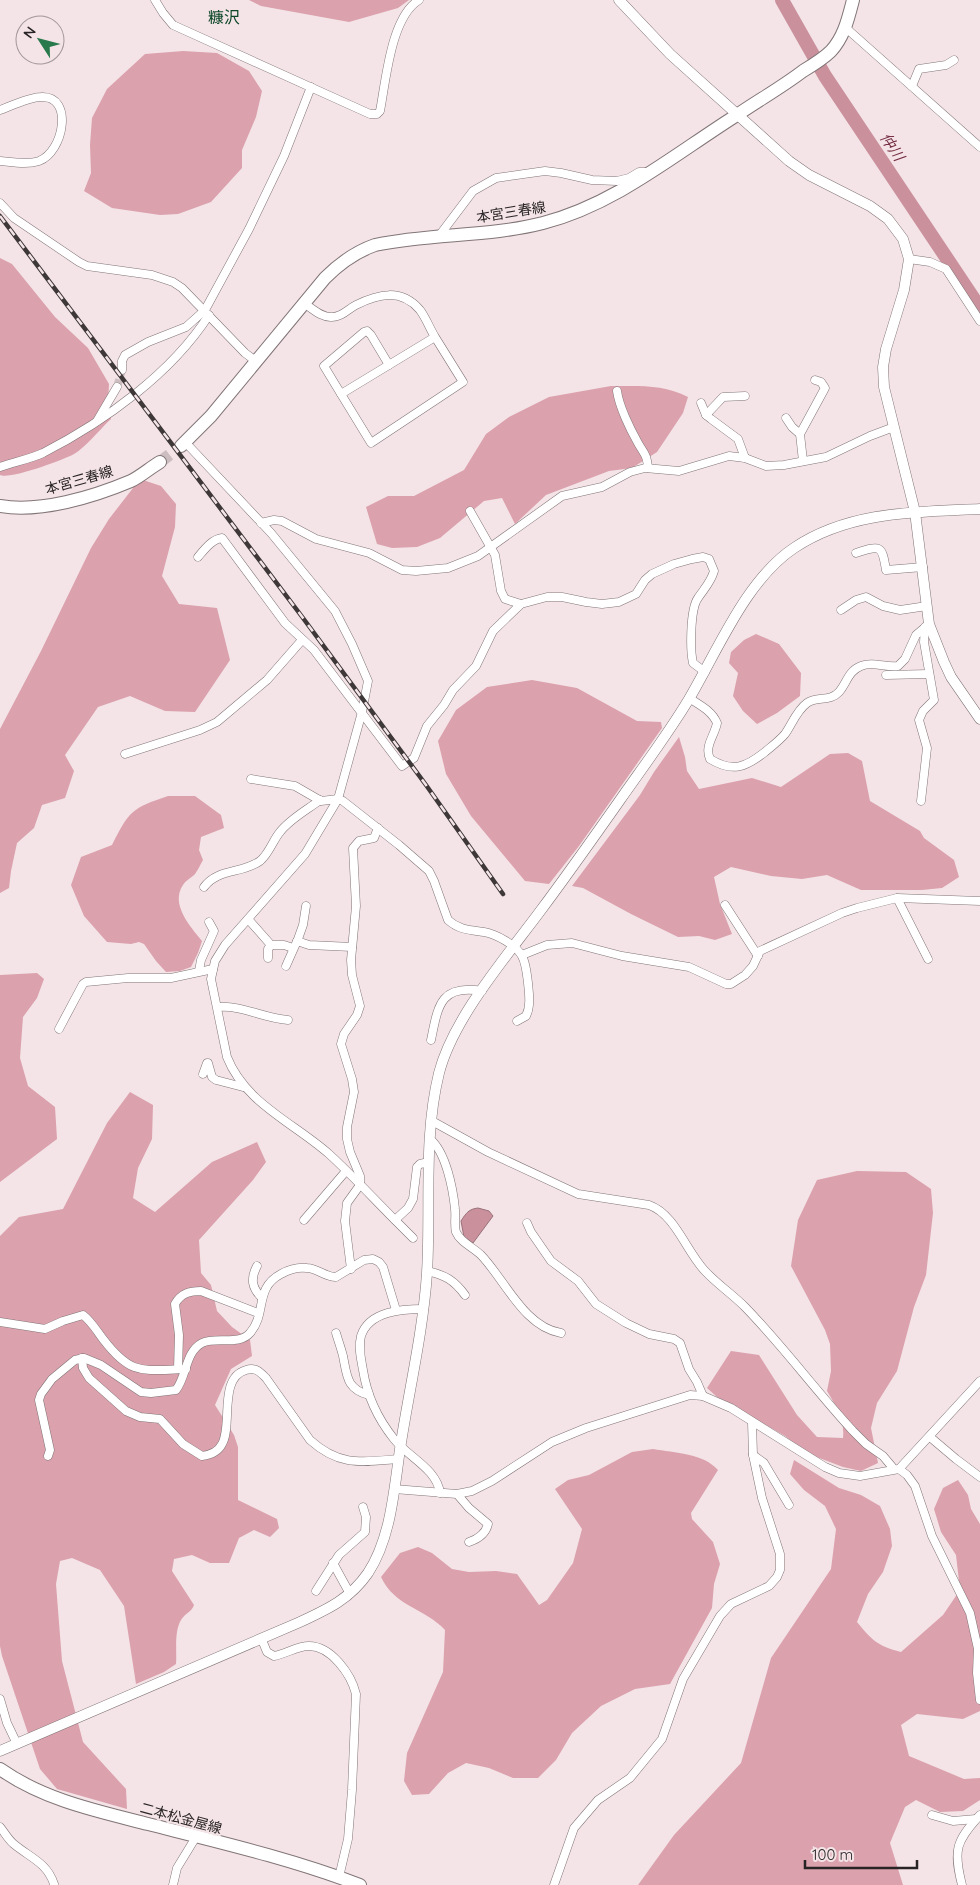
<svg xmlns="http://www.w3.org/2000/svg" width="980" height="1885" font-family="Quicksand,'Noto Sans JP',sans-serif">
<rect width="100%" height="100%" fill="#f4e4e7"/>
<g fill="#dba1ad">
<path d="M249,0H409L398,8L349,22L261,6Z"/>
<path d="M183,51L217,53L249,71L262,91L256,117L242,150V168L211,202L178,214L160,215L112,208L84,191L91,173L90,145L92,118L107,89L145,54Z"/>
<path d="M0,258L12,264L55,317L88,348L109,384L108,402L111,419C101,428 85,448 74,454C63,460 9,480 0,475Z"/>
<path d="M611,386C638,386 664,384 688,397L683,413L657,452L632,468L609,471L546,495L515,524L502,498L484,501L440,538L417,547L392,548L377,544L366,507L388,496H414L464,470L486,434L509,417L549,397Z"/>
<path d="M140,479L161,486L176,504L175,527L162,576L179,604L217,608L230,660L195,712L165,711L130,696L98,707L65,755L74,771L65,798L42,805L34,828L17,843L11,871L9,888L0,893V729L41,651L91,548L109,519Z"/>
<path d="M756,634L779,644L801,673L800,696L777,713L757,724L743,711L733,696L738,673L729,663L731,652L744,640Z"/>
<path d="M532,680L577,688L637,721L661,722L662,728L579,846L549,884L525,881L471,816L446,774L438,741L456,710L487,687Z"/>
<path d="M679,737L685,757L687,771L699,789L752,778L781,787L830,754L848,753L862,761L870,801L920,831L924,838L954,860L959,877L942,888L922,890H861L827,875L802,879L771,876L731,867L714,877L720,904L732,934L715,940L699,936L678,937L631,914L583,888L572,886L640,795L654,772Z"/>
<path d="M168,796H195L221,815L224,828L201,837L199,850L203,860C200,865 198,870 195,874C191,878 186,880 183,885C170,904 190,926 202,941L198,953L191,967L180,971L166,972L156,961L144,944L139,942L131,944L107,942L84,916L71,885L81,857L112,845C129,811 132,808 168,796Z"/>
<path d="M37,973L44,979L37,998L23,1017L20,1058L28,1086L55,1107L57,1139L0,1182V975Z"/>
<path d="M130,1092L153,1105L152,1139L138,1168L133,1198L155,1212L212,1162L257,1142L266,1162L253,1180L199,1240L201,1273L211,1285L217,1311L232,1327L250,1340L252,1356L231,1369L215,1405L234,1435L238,1447V1500L277,1519L279,1528L270,1537L254,1530L239,1538L229,1563H210L192,1555L174,1559L172,1571L194,1605C192,1612 185,1613 181,1620C174,1632 177,1650 176,1664L164,1672L136,1684L124,1606L100,1570L72,1558L60,1561L56,1584L62,1661L83,1742L126,1789L127,1809L57,1789L40,1769L2,1656L0,1646V1236L19,1217L63,1209L107,1123Z"/>
<path d="M857,1171L906,1172L931,1189L933,1213L926,1275L914,1307L897,1371L877,1403L871,1428L878,1463L861,1471L843,1467L814,1456L800,1448L785,1436L717,1397L707,1388L731,1351L759,1355L797,1415L817,1437L843,1438C845,1420 836,1406 827,1391L831,1371L830,1344L825,1330L791,1266L798,1220L817,1180Z"/>
<path d="M653,1449C675,1453 703,1453 718,1470L691,1513L692,1519L713,1542L720,1564L714,1584L712,1608L670,1684L635,1689L601,1706L572,1733L556,1760L538,1778H513L489,1768L466,1763L448,1773L429,1794L412,1795L404,1781L407,1753L443,1672L445,1630C425,1608 395,1607 381,1577L400,1553L418,1547L432,1553L452,1569L469,1572L496,1571L517,1574L539,1605L547,1600L573,1563L582,1529L555,1489L568,1480L589,1475L632,1452Z"/>
<path d="M794,1460L839,1488L861,1495L880,1506L890,1529L892,1546L883,1572L868,1594L857,1622C872,1640 877,1646 901,1652L943,1615L960,1590L956,1555L941,1532L934,1509L943,1488L958,1480L968,1495L971,1509L980,1524V1711L963,1719L917,1714L901,1725L909,1756L964,1779L980,1778V1800L963,1811L940,1812L916,1800L905,1807L890,1843L903,1885H638L674,1835L741,1763L771,1658L831,1569L836,1529L825,1506L804,1490L790,1474Z"/>
</g>
<path fill="#ca919d" stroke="#997079" d="M478,1208L489,1211L493,1216L473,1243L464,1237L461,1221C466,1213 469,1209 478,1208Z"/>
<g fill="none" stroke-linecap="round" stroke-linejoin="round">
<path stroke="#ca919d" stroke-width="14" d="M782,0L825,76L980,308"/>
<path stroke="#cbbdc0" stroke-width="8" stroke-dasharray="8 4" stroke-linecap="butt" d="M117,387L122,370"/>
<path stroke="#cbbdc0" stroke-width="12" stroke-dasharray="12 6" stroke-linecap="butt" d="M160,462L181,446"/>
<g stroke="#827577" stroke-width="9">
<g id="minor">
<path d="M155,0L163,13L173,25L370,114H377L380,111C386,80 391,17 419,0"/>
<path d="M846,28L980,147"/>
<path d="M912,86L919,69L946,65L954,60"/>
<path d="M0,110C11,106 30,97 41,97C74,95 64,152 39,161C27,165 12,162 0,161"/>
<path d="M0,203L14,218L79,262L87,266L152,275L173,282L182,288L245,353L257,362"/>
<path d="M439,236L473,191L496,178L545,171L561,173L592,180L617,181L629,178L639,172H647"/>
<path d="M909,259L930,262L946,269L980,321"/>
<path d="M305,304C313,309 322,318 332,317C342,317 348,309 356,305C378,294 401,288 420,310C426,318 430,329 435,337L341,394L371,443L463,382L435,337"/>
<path d="M122,370V361L125,355L148,342L186,327L205,310L249,229L284,156L311,87"/>
<path d="M617,391C619,406 630,429 638,443C644,454 647,454 648,468"/>
<path d="M341,394L324,366L364,332L367,331L371,335L389,365"/>
<path d="M701,403L706,415L711,419L738,439L745,458"/>
<path d="M706,415L723,397L745,396"/>
<path d="M786,418L792,427L800,434"/>
<path d="M97,421L117,387"/>
<path d="M186,443L271,533L335,611L352,644L368,681L362,712L338,799L305,854L225,945L215,961L211,979L227,1057C245,1103 294,1123 329,1154C352,1175 373,1198 395,1220L408,1208L413,1199L417,1167L420,1164L429,1162"/>
<path d="M803,461L800,434L825,388L821,382L815,380"/>
<path d="M0,467C14,462 30,459 43,453C105,421 171,374 209,315"/>
<path d="M470,511L495,555L501,591L505,599L521,604"/>
<path d="M261,523L274,520L282,521L316,539L369,553L402,570L416,571L448,568L478,556L562,496L602,487L630,472L645,468L679,471L729,456L745,458L766,466L784,465L826,457L870,436L894,427"/>
<path d="M856,553C881,545 882,545 886,570L923,567"/>
<path d="M198,557C204,550 212,539 222,538L285,623L314,650L402,766L414,758L427,726L444,705L453,690L476,666L493,631L521,604L547,597H562L586,602L602,604L619,602L636,594L645,580L652,574L674,564L692,559L703,557L709,559L714,571C711,582 704,589 698,598C690,609 690,650 693,663L705,672"/>
<path d="M841,610L856,600L866,597L883,606L900,610L927,606"/>
<path d="M886,675L929,674"/>
<path d="M689,698C700,705 712,711 717,723C715,735 704,746 710,759C733,773 746,767 765,752C772,746 779,741 785,734C792,724 797,710 807,703C817,696 830,702 839,692C847,683 848,671 861,666C873,661 886,668 898,666L905,659L916,635L929,624"/>
<path d="M125,754L200,730L217,722L267,680L302,640"/>
<path d="M251,779L295,786L321,801L338,799L343,801L399,845L429,871L434,881L448,920C459,930 470,930 484,932C496,934 516,945 522,956C526,963 527,975 528,983C529,994 531,1006 526,1016L517,1021"/>
<path d="M921,801L927,748L919,720L923,711L934,700L924,642L925,627"/>
<path d="M204,887C218,868 242,874 260,861C269,854 273,840 280,832C290,819 307,810 320,800"/>
<path d="M897,898L928,959"/>
<path d="M725,905L758,956"/>
<path d="M248,919L271,945H284L293,948"/>
<path d="M297,941L309,945L352,947"/>
<path d="M522,955L547,945L572,943L622,956L689,967L726,984H731L745,975L753,966L760,951L842,913L857,908L897,898L980,901"/>
<path d="M268,958V949L271,945"/>
<path d="M286,966L298,939L303,925L306,906"/>
<path d="M199,971L201,960L214,931L209,922"/>
<path d="M218,1007C242,1005 263,1018 288,1020"/>
<path d="M59,1029L83,984L86,982L128,978H171L213,969"/>
<path d="M431,1040C438,1006 440,984 482,991"/>
<path d="M203,1074L207,1063H208L212,1077L216,1080L243,1087"/>
<path d="M432,1121L488,1152L578,1194L649,1205C675,1214 686,1251 705,1271C717,1284 732,1294 745,1307C783,1346 816,1391 853,1431L866,1444L883,1456L894,1469"/>
<path d="M430,1139C446,1152 453,1189 455,1209C456,1217 454,1225 456,1232C460,1242 474,1248 481,1255C505,1280 524,1327 561,1333"/>
<path d="M304,1220L346,1171"/>
<path d="M395,1220L413,1238"/>
<path d="M527,1223L531,1232L551,1261L578,1281L596,1304L626,1323L649,1334L674,1339L680,1343L689,1369L697,1382L703,1396"/>
<path d="M257,1266C250,1279 252,1288 262,1298"/>
<path d="M351,1269L345,1221L347,1203L360,1185V1176L350,1152L347,1139V1127L354,1092L352,1079L341,1044L344,1034L357,1015L360,1006L352,975L351,960L356,906L353,848L359,841L374,838L378,828"/>
<path d="M427,1271C445,1275 454,1280 465,1295"/>
<path d="M424,1309C402,1309 369,1311 361,1336C358,1347 361,1359 363,1370C367,1396 378,1419 394,1439C408,1457 437,1469 440,1493"/>
<path d="M0,1322L45,1329L63,1321L83,1315C91,1321 97,1331 103,1339C132,1377 143,1370 186,1369"/>
<path d="M336,1333C338,1340 341,1348 343,1356C347,1375 346,1389 369,1395"/>
<path d="M82,1358L83,1368L89,1378L126,1411L140,1417L160,1419L183,1444L202,1456C210,1455 218,1452 222,1444C233,1425 218,1378 246,1370C256,1367 260,1372 266,1378L310,1440C340,1467 362,1462 399,1459"/>
<path d="M178,1369L179,1335L175,1304C181,1293 190,1291 201,1291L258,1313"/>
<path d="M930,1437L956,1459L980,1477"/>
<path d="M753,1455L764,1463L789,1505"/>
<path d="M48,1456L50,1450L39,1400L41,1394L52,1379L75,1360L84,1358L101,1365L141,1392L151,1393L176,1390C187,1376 185,1352 202,1343C216,1336 239,1346 250,1333C267,1314 254,1288 281,1274C288,1270 298,1267 307,1268C317,1268 325,1277 336,1277L364,1260L373,1259L379,1262L383,1267L396,1310"/>
<path d="M899,1469L907,1475L915,1486L932,1536L970,1613L978,1649L977,1673L980,1700"/>
<path d="M394,1489L457,1494L472,1491L492,1481L552,1442L586,1428L690,1395L703,1396L731,1408L825,1467L839,1473L860,1476L899,1469L980,1381"/>
<path d="M457,1494L469,1508L488,1524C486,1533 478,1539 469,1542"/>
<path d="M333,1563L350,1594"/>
<path d="M316,1591L339,1555L365,1532L366,1517L363,1507"/>
<path d="M262,1640L267,1652L274,1656C286,1654 297,1646 309,1646C331,1646 351,1674 356,1694L352,1790L348,1839L339,1877"/>
<path d="M0,1699L7,1723L17,1744"/>
<path d="M932,1815L953,1821L976,1819"/>
<path d="M0,1827C5,1833 9,1841 15,1845C31,1858 47,1863 54,1884"/>
<path d="M173,1885L177,1868L196,1837"/>
<path d="M554,1885L574,1828L598,1800L630,1778L662,1739L683,1679L720,1616L731,1604L769,1586L777,1577L780,1570V1554L762,1498L753,1455L752,1422"/>
<path d="M962,1885C953,1850 956,1841 980,1815"/>
</g>
</g>
<g stroke="#827577" stroke-width="11">
<g id="tertiary">
<path d="M619,0L670,54L789,161L809,175L870,206L888,219L903,239L909,259L904,290L886,349L883,367L884,387L915,512L929,624L944,662L951,677L980,719"/>
<path d="M0,1751L300,1622C328,1609 350,1599 368,1573C391,1538 394,1490 400,1449C409,1390 423,1332 427,1273C431,1206 423,1138 439,1073C453,1018 507,956 541,910C568,874 594,837 620,800C643,767 668,734 689,699C718,650 746,580 794,548C849,511 916,512 980,509"/>
</g>
</g>
<g stroke="#827577" stroke-width="14">
<g id="primary">
<path d="M181,446L211,416L325,278C340,263 355,252 375,245C430,233 489,237 543,223C616,204 675,154 737,115C759,100 782,87 803,71C813,65 823,59 831,51C844,37 848,19 853,0"/>
<path d="M0,506C40,513 93,497 131,481C141,476 150,468 160,462"/>
<path d="M0,1769C44,1800 97,1811 148,1824C219,1842 292,1859 360,1885"/>
</g>
</g>
<use href="#minor" stroke="#fff" stroke-width="8"/>
<use href="#tertiary" stroke="#fff" stroke-width="10"/>
<use href="#primary" stroke="#fff" stroke-width="12"/>
<g stroke="#3e3839" stroke-width="4.5">
<path id="rail" d="M0,216L303,618L426,785L503,894"/>
</g>
<use href="#rail" stroke="#f4e4e7" stroke-width="2.5" stroke-dasharray="8" stroke-linecap="butt"/>
</g>
<g text-anchor="middle" stroke-width="4.5" stroke-linejoin="round" paint-order="stroke">
<g font-size="14" fill="#282324" stroke="#f4e4e7">
<text transform="translate(511 212) rotate(-9)" y="5">本宮三春線</text>
<text transform="translate(79 480) rotate(-16)" y="5">本宮三春線</text>
<text transform="translate(181 1818) rotate(15)" y="5">二本松金屋線</text>
</g>
<g font-size="15" font-style="italic" fill="#773044" stroke="#f4e4e7">
<text transform="translate(892 147) rotate(56)" y="5">仲川</text>
</g>
<g font-size="16" fill="#0c4627" stroke="#f4e4e7">
<text x="224" y="23">糠沢</text>
</g>
</g>
<g transform="translate(40 40) rotate(306)"><circle r="24" fill="#f4e4e7" stroke="#a29799"/>
<path d="M0-4L9 19L0 12L-9 19Z" fill="#28794b"/>
<text y="-8" font-size="14" font-weight="bold" text-anchor="middle" fill="#282324">N</text>
</g>
<path d="M805 1860v8h112v-8" fill="none" stroke="#282324" stroke-width="2.5"/>
<text x="812" y="1860" font-size="15" fill="#282324" stroke="#f4e4e7" stroke-width="4" paint-order="stroke">100 m</text>
</svg>
